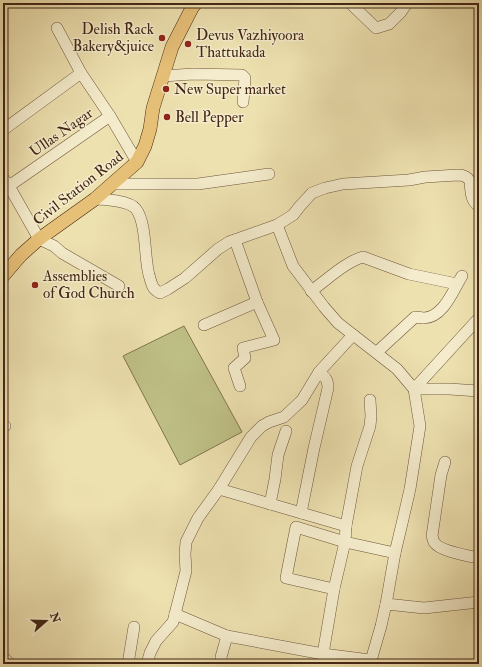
<svg xmlns="http://www.w3.org/2000/svg" width="482" height="667" font-family="'IM FELL Double Pica',serif">
<rect width="100%" height="100%" fill="#eee1b0"/>
<filter id="stains"><feTurbulence type="fractalNoise" baseFrequency=".005" numOctaves="4"/><feColorMatrix values="0 0 0 0 .2 0 0 0 0 .09 0 0 0 0 .02 0 0 0 .5 -.17"/></filter>
<radialGradient id="worn" r=".72"><stop offset=".6" stop-color="#630" stop-opacity="0"/><stop offset="1" stop-color="#630" stop-opacity=".3"/></radialGradient>
<path fill="#bfc187" stroke="#81744e" d="M184,326L242,432L180,465L123,356Z"/>
<g fill="none" stroke-linecap="round" stroke-linejoin="round">
<g stroke="#6e553c" stroke-width="12">
<g id="minor">
<path d="M350,3L376,28L389,24L401,12L407,3"/>
<path d="M57,28L81,73L110,116L137,162"/>
<path d="M163,76L193,74L242,75L245,78L243,102"/>
<path d="M3,130L81,73"/>
<path d="M3,178L9,186L39,239L54,246L62,253L119,286"/>
<path d="M112,184H198L269,174"/>
<path d="M9,186L110,116"/>
<path d="M95,199C105,199 130,201 136,209C147,224 144,257 149,275C152,284 151,288 160,293L168,289L185,278L218,249L229,242L277,225L293,215L300,206L312,193L325,188L343,184L409,180L425,177L458,175C463,175 467,176 470,181C471,190 470,201 479,206"/>
<path d="M277,225L293,266L324,307L338,323L397,369L414,389L420,426L410,489L404,515L395,553L386,604L381,626L370,664"/>
<path d="M235,240L257,302L274,340L243,348L245,358L234,368L240,386"/>
<path d="M311,291C327,280 345,262 363,257L409,274L457,284"/>
<path d="M204,325L257,302"/>
<path d="M377,352L415,317C418,317 421,318 424,318C444,317 453,290 462,276"/>
<path d="M414,389L479,318"/>
<path d="M414,389H449L479,391"/>
<path d="M3,425L5,426"/>
<path d="M445,462L441,475L432,536C433,538 433,541 434,542C439,551 469,556 479,558"/>
<path d="M219,489L346,526"/>
<path d="M270,504L275,479L278,455L286,431"/>
<path d="M301,513L314,448L328,388C328,379 325,377 319,372"/>
<path d="M334,589L286,578L294,537L296,527L345,542L395,553"/>
<path d="M386,604L424,608L479,602"/>
<path d="M175,614L227,636L323,654L370,660"/>
<path d="M323,654L334,589L345,542L346,526L357,466L370,426L371,416L370,400"/>
<path d="M3,657L10,664"/>
<path d="M128,664L134,627"/>
<path d="M147,664L150,653L156,641L173,622L186,571L185,554L186,542L198,518L219,489L251,437L262,426L269,422L284,417L302,400L319,372L353,335"/>
<path d="M222,664L221,657L227,636"/>
</g>
</g>
<g stroke="#432615" stroke-width="14">
<path id="major" d="M3,276L21,255L39,239L95,199L137,162L145,146L150,129L153,108L172,47L192,8L196,3"/>
</g>
<use href="#minor" stroke="#f4eccc" stroke-width="11"/>
<use href="#major" stroke="#e7c078" stroke-width="13"/>
</g>
<g fill="#8f2418" stroke="#f4eccc" stroke-width="1.5">
<circle cx="162" cy="38" r="4"/>
<circle cx="188" cy="44" r="4"/>
<circle cx="166" cy="89" r="4"/>
<circle cx="167" cy="117" r="4"/>
<circle cx="35" cy="285" r="4"/>
</g>
<g text-anchor="middle" stroke-width="3" stroke-linejoin="round" paint-order="stroke">
<g font-size="15" fill="#432615" stroke="#f4eccc" text-anchor="start">
<text x="154" y="34" text-anchor="end">Delish Rack<tspan x="154" dy="17">Bakery&amp;juice</tspan></text>
<text x="196" y="40">Devus Vazhiyoora<tspan x="196" dy="17">Thattukada</tspan></text>
<text x="174" y="94">New Super market</text>
<text x="175" y="122">Bell Pepper</text>
<text x="43" y="281">Assemblies<tspan x="43" dy="17">of God Church</tspan></text>
</g>
<g font-size="15" fill="#432615" stroke="#f4eccc">
<text transform="translate(61 132) rotate(-35)" y="5">Ullas Nagar</text>
<text transform="translate(78 188) rotate(-38)" y="5">Civil Station Road</text>
</g>
</g>
<rect width="482" height="667" fill="none" stroke="#eee1b0" stroke-width="16"/>
<rect x="4" y="4" width="474" height="659" fill="none" stroke="#432615" stroke-width="2"/>
<rect x="8" y="8" width="466" height="651" fill="none" stroke="#432615"/>
<g transform="translate(46 621) rotate(70)" stroke="#f4eccc" stroke-width="3" paint-order="stroke">
<path d="M0-3L7 15L0 10L-7 15Z" fill="#432615"/>
<text y="-6" font-size="11" font-weight="bold" text-anchor="middle" fill="#432615">N</text>
</g>
<rect width="100%" height="100%" filter="url(#stains)"/>
<rect width="100%" height="100%" fill="url(#worn)"/>
</svg>
